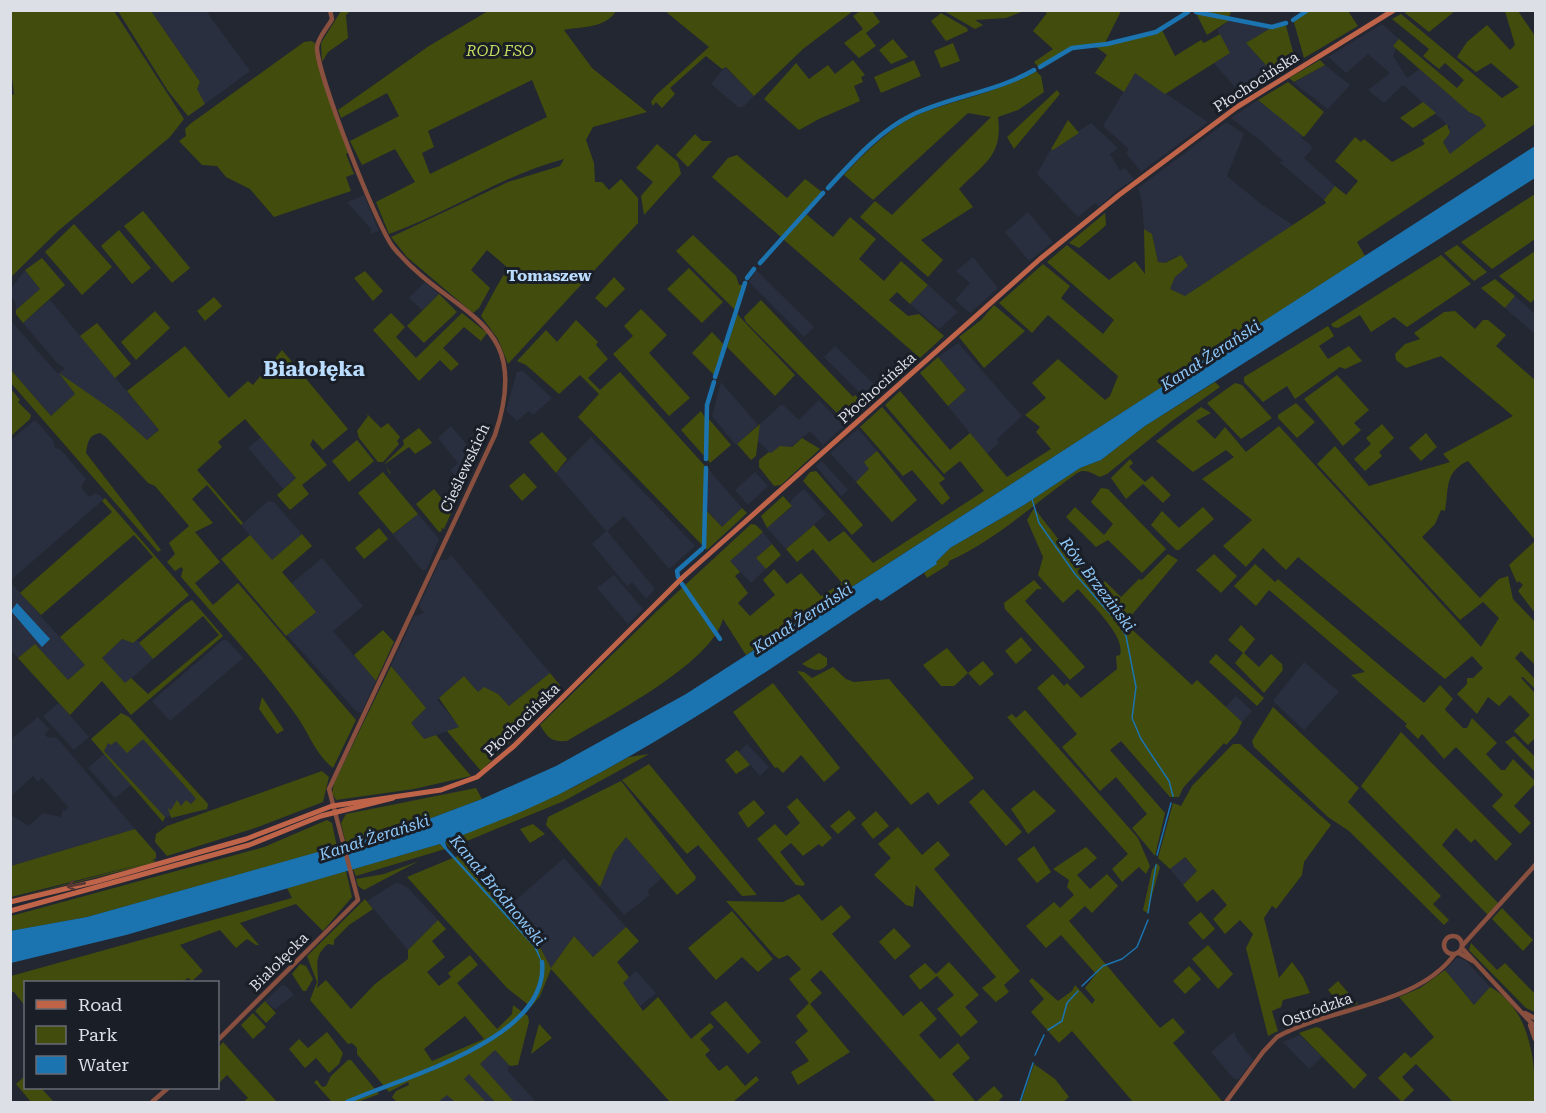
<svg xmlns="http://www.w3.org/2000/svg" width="1546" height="1113" font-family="'Roboto Serif',serif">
<rect width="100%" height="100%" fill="#232731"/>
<g fill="#292f3f">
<path d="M151,11H206L250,71L205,104L196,89L200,82Z"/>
<path d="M1230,20L1273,28L1246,43L1275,75L1242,95L1213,62L1230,53L1217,30Z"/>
<path d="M1382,24L1399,39L1393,46L1396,49L1393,56L1407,78L1420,69L1469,112L1480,117L1486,127L1450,155L1443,141L1450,127L1403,85L1384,103L1368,90L1390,73L1368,54L1346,73L1328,57Z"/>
<path d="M1325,65L1350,85L1328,109L1294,83Z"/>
<path d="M725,67L754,96L743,107H738L711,84Z"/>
<path d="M1135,73L1208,122L1141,172L1126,153L1129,149L1103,126Z"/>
<path d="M1258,100L1303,135L1301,138L1311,145L1312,149L1304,158L1335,186L1324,200L1279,162L1283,161L1262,142L1231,118Z"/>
<path d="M1226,122L1244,134L1227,176L1261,204L1293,225L1185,296L1170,289L1175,277L1188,266L1176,256L1165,263L1158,262L1152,234L1144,229L1142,202L1138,188Z"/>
<path d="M1091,123L1118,148L1110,154L1120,171L1125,168L1134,179L1116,191L1099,207L1095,203L1078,217L1037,174L1051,149Z"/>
<path d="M364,195L379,231L371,234V229L347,202Z"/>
<path d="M1028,212L1053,242L1029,261L1005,232Z"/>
<path d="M973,257L998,288L970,313L955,300L970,283L956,271Z"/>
<path d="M25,270L40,289L16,310L15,301L11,297V289Z"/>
<path d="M756,270L814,327L804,337L749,282Z"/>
<path d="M425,282L439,294L422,310L409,298Z"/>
<path d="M928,285L958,312L939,329L910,304Z"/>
<path d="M1515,296L1535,314V334L1505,308Z"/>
<path d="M50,300L159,430L147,440L117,414L60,374L75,394L51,416L11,370L10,320L58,374L65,368L58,364L23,323Z"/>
<path d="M958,343L1022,416L997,439L999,443L987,454L948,406L966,390L938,357Z"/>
<path d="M835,346L876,386L865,398L824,357Z"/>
<path d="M523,371L552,398L533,415L529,411L517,421L506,410L517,372Z"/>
<path d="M721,382L758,425L736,445L712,416Z"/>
<path d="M819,400L844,426L823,445L810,431L791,447L771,454L757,440L760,424L782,404L799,420Z"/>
<path d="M35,420L53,440L55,448L60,449L86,479L81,487L84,491L89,497L96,493L104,499L11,580L10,441Z"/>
<path d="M451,426L476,456L464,486L450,470L458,463L438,438Z"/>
<path d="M858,429L877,451L864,462L870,469L856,482L830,453Z"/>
<path d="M261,437L296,478L283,489L248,448Z"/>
<path d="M591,437L695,546L669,569L624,516L607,531L655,589L646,599L632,582L627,586L592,544L606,531L556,473Z"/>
<path d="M822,461L848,490L841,496L816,466Z"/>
<path d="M707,468L742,508L722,527L707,510Z"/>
<path d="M755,472L768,486L748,505L735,490Z"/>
<path d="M804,489L826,514L786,549L767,528L792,507L790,503L794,497Z"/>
<path d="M268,501L274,502L302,534L272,561L241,525Z"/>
<path d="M418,514L439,539L426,570H422L393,535Z"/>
<path d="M763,532L772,544L756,558L766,569L751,583L730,561Z"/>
<path d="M451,555L550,673L509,706L498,694L478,692L464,676L437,700L460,727L424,739L411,723L426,708L391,666L414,616L424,613L419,606L440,560H447Z"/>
<path d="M322,558L363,606L333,631L376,681L361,713L356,711L287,635L315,612L291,584Z"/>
<path d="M614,575L643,609L628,624L597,588Z"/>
<path d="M10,582L85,665L68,680L35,644L18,658L11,650Z"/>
<path d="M122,639L133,643L137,640L153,659L125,684L102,658Z"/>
<path d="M223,640H227L243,658L170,721L152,701Z"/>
<path d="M1304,662L1339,692L1304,730L1273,701Z"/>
<path d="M1236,696L1252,711L1242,722L1226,707Z"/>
<path d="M59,703L89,737L74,750L43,716Z"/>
<path d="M121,713L129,717L207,806L163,818L132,784L115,798L88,768L104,754L91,739Z"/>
<path d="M38,717L49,729L45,734L47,737L57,738L135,829L11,866V815L29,826L43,813L61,817L63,809L65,811L68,807L42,778L38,782L33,776L11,796L10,740Z"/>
<path d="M747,744L769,767L760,776L739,752Z"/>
<path d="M626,837L662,878L647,891L650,895L624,915L600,887L614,852Z"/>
<path d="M1184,857L1197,871L1183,885L1170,869Z"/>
<path d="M564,858L626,927L593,957L574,936L551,968L538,943L508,907Z"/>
<path d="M397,882L408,888L438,920L408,950L367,901Z"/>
<path d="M1457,958L1465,960L1490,987L1474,1005L1445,970Z"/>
<path d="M636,971L656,993L640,1006L622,983Z"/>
<path d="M282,985L286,986L294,995L275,1009L265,1001Z"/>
<path d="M1234,1032L1238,1041L1253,1060L1239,1079H1234L1211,1052Z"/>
<path d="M1300,1035L1322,1057L1309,1069L1283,1042Z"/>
<path d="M495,1050L509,1065L508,1071L536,1102H438Z"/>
</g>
<g fill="#424c0c" fill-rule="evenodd">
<path d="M109,10L114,11L184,119L170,137L58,231L11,277L10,96L14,94L10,62L11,11Z"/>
<path d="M1307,10L1348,11L1358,26L1304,58L1293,19Z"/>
<path d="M118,11H151L200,82L197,89L205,104L188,116L168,91Z"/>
<path d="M341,11H350L346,15L348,38L328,52L322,62L321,43Z"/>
<path d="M488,11H616C605,29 582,26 564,30L592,68L647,112L593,127L586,140L594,163L595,182H602L609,190L621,179L638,198V223L508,364L498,339L481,316C490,299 498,283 508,268L487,250L471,270L490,288L479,308L473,313L407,257L391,237L508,182L560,166L564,159C502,175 449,213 389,234L376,202L415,182L395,149L362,165L350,141L399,116L387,93L341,118L338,110L429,46ZM532,80L547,117L430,174L422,153L434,147L428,131Z"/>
<path d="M665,11H853L803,49L754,96L726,67L722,69L706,56L670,88L675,94L662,108L656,102L653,106L651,102L656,95L709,47Z"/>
<path d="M860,11H872L880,22L866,33L876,46L859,58L844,43L863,29L853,16Z"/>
<path d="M944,11H1024L1006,18L975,20L983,25L975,29Z"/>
<path d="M1043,11H1121L1105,43L1152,32L1190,11L1162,30L1175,56L1201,40L1204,43L1220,34L1230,53L1165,94L1135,73L1124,92L1095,73L1107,55L1096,47L1073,49L1040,69L1034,62L1053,49L1033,31L1047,13Z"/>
<path d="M1195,11L1206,13L1207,11H1231L1229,17L1272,26L1285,22L1296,63L1275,75L1246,43L1271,28L1230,20L1207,35Z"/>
<path d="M1406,11V10L1455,11L1429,32L1405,13Z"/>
<path d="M1505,11H1518L1535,36V124L1357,242L1365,256L746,655L723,619C711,664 607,717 567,741C551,742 548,738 540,725L657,611L751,524L756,525L763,532L730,561L740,572L735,576L748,593L738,603L750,616L775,595L763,580L774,569L787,584L801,573L821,596L842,583L813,549L797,562L786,549L814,525L829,542L844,531L873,563L984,491L960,461L944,474L885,405L900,391L950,450L970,433L1007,477L1051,449L1036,432L1040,427L1025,415L1046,398L1032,383L1058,359L1105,400L1110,396L1118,376L1048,315L1032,333L999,303L1043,264L1070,286L1061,298L1103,334L1114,320L1047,262L1067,245L1109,280L1135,261L1145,274L1144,229L1152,234L1158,262L1165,263L1181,255L1188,266L1175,277L1170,289L1185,296L1326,203L1324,200L1335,186L1346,195L1358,181L1335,161L1355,137L1361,142L1364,139L1392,162L1425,144L1422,140L1447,124L1450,133L1443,142L1450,154L1486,126L1480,117L1469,112L1393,46L1399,39L1457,88L1464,80L1445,63L1439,69L1423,56L1429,49L1392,19L1401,14L1502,98L1519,87L1491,63L1476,72L1457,57L1467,42L1487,25L1510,50L1515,45Z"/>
<path d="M941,13L967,28L968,31L946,41L931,21Z"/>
<path d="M893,39L908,57L891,64L879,50Z"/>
<path d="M311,41L315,43L324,86L349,152L346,154L354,174L346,177L351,191L274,217L250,189L226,177L217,166L202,165L179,141L186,136L185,129L190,124L304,42Z"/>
<path d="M953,43L960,61L941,68L934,51Z"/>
<path d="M853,60L865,75L861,77L863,82L854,86L860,101L819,119L799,130L764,99L796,63L809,79L828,65L835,74Z"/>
<path d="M914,60L921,76L881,93L874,77Z"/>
<path d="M1320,60L1325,65L1294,82L1289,78Z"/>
<path d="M1036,71L1041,76L1044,92L1018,110L998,117C1003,156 984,163 959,189L973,207L921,240L943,260L928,277L860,217L875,201L892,215L991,117L968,113L873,200L844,175C860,157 893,125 915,116C955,99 997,94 1036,71Z"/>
<path d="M1288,82L1324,112L1304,137L1258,100Z"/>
<path d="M1057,90L1060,94L1014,149L1007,137Z"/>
<path d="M1423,102L1436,113L1413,128L1400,118Z"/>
<path d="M1068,120L1079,133L1053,150L1051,149Z"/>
<path d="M695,134L702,141H712L688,167L676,155Z"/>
<path d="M657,144L678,162L681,174L644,215L641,196L653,182L636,168Z"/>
<path d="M737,155L787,198L805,179L822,192L781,237L712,177L728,158Z"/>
<path d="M1535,194V239L1492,269L1461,242Z"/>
<path d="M143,211L190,268L172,283L124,226Z"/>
<path d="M1105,213L1106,225L1103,228L1079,248L1069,243Z"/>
<path d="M806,214L833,237L850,217L876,239L859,259L884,281L901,261L928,285L910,304L897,292L889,300L908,316L919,314L944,336L920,358L783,239Z"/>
<path d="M74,224L112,267L82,295L45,252Z"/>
<path d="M119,230L151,268L132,284L101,246Z"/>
<path d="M693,235L736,276L739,285H743L735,310L676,251Z"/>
<path d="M1457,245L1487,272L1474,281L1444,253Z"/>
<path d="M1535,251V298L1531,303L1499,276Z"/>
<path d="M1441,255L1471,284L1407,327L1394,317L1371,332L1360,315L1338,328L1333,327L1331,324Z"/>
<path d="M42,258L65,285L23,323L16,314V310L40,289L25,270Z"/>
<path d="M689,268L723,302L702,323L667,289Z"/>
<path d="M365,271L383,291L373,301L354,278Z"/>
<path d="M614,277L625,289L606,308L595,298Z"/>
<path d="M1495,279L1515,296L1505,308L1481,288Z"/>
<path d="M439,294L457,312L424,343L407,326Z"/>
<path d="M214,297L222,306L205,321L197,311Z"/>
<path d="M761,300L853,397L855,395L866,406L848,424L746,322L744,317Z"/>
<path d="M994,305L1025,331L984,368L959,337L981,320Z"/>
<path d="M641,309L667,335L649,353L690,398L669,416L613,354L633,336L624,326Z"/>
<path d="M155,311L170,328L136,360L121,342Z"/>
<path d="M1455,311L1475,329L1483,320H1488L1506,335L1496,346L1535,380V540L1468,461C1444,472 1449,489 1445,511L1441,510L1435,524L1422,537L1480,598L1499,579L1508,576L1513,599L1535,622V665L1521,651L1515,658L1535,679V689L1523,677L1521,678L1535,693V738L1528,745L1514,731L1530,715L1510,695L1499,706L1488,697L1477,714L1457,694L1467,684V678H1473L1483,668L1472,656L1445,679L1298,557L1286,570L1263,548L1246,567L1223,546L1252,520L1202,479L1234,457L1226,450L1193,472L1156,441L1201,407L1211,413L1196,421L1215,439L1225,427L1246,452L1279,426L1481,647L1499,618L1483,602L1460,620L1317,464L1335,446L1369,486L1450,462L1443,454L1513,416L1441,356L1406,368L1396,360L1395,354L1405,344L1420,339L1414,333L1444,312Z"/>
<path d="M391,313L405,327L396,337L416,358L462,313L487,333L481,341L464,327L443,348L459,364L451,371L440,360L419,381L373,330Z"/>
<path d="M737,314L795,375L775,396L727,347Z"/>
<path d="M576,320L598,342L596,345L608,359L588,378L600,390L620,372L705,466L704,508L722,527L742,508L747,513L707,550L578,417L599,394L580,375L559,394L526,365L517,361L546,330L557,342Z"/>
<path d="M97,323L131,364L115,378L80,336Z"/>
<path d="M1328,326L1334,336L1319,346L1328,359L1349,346L1362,361L1345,369L1340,367L1295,399L1287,386L1263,402L1244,382V377Z"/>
<path d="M712,332L725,346L715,376L692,353Z"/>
<path d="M185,346L229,398L248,381L253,385L282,350L348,429L323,450L313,439L310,445L327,465L302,485L309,494L290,510L277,495L296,478L245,419L218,442L222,447L197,470L243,523L241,525L207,485L192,499L213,523L195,532L220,562L195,583L213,605L238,583L356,720L333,768C315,754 309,733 296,715C261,666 220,622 181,577L183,569L181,567L175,571L167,562L175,554L169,543L189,526L155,486L148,483L106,437L100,433C88,435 88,443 86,453L161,550L158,552L11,383V370L51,416L75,394L59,373L118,414L147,440L159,430L127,391Z"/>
<path d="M938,357L966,390L948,406L920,373Z"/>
<path d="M1337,375L1369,410L1354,423L1361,430L1343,446L1304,399Z"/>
<path d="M1215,382L1220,387L1172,421L1107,474L1100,477C1092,473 1085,468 1077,473C1035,503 996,540 949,561L948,565L927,578L924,573L936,564V562L950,548L1024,505L1080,468L1101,460L1145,426Z"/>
<path d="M1235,383L1242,385L1272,418L1241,439L1207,403Z"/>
<path d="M11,389L20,400L18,402L31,415L30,419L11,436Z"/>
<path d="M1296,403L1315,422L1297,438L1278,418V415Z"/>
<path d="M882,407L945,479L939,483L950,498L942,505L912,470L903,476L860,427Z"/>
<path d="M701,411L706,419L705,457L681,430Z"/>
<path d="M365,412L381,428L388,423L400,437L397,441L399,444L383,462H378L359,438L357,431L368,416Z"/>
<path d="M708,418L731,445L710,463L707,459Z"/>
<path d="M760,424L756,456L751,460L737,444Z"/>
<path d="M1382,424L1394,438L1379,452L1382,456L1365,471L1354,459L1371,444L1366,438Z"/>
<path d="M419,428L432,443L415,454L409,447L385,464L391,474L389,473L385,463L404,445L403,440Z"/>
<path d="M542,432L567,459L556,473L529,442Z"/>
<path d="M1426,433L1437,447L1421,461L1409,448Z"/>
<path d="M802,438L820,449L781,485L774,486L759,467V460L769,452L771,453L780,446L792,447Z"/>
<path d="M357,440L374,461L349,482L332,461Z"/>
<path d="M877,451L917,500L892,522L856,482L869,469L864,462Z"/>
<path d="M1130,459L1133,463L1129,467L1145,482L1152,476L1171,495L1163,503L1143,484L1126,499L1111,478Z"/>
<path d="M816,471L863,525L852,535L803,481L810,472Z"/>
<path d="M383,472L418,514L393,534L358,493Z"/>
<path d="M524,473L537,487L522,501L509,486Z"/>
<path d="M1101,488L1108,489L1166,549L1142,573L1108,540L1096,547L1066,517L1075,507L1104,535L1113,524L1091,502Z"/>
<path d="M434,489L452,511L444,529L441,528L442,531L439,532L416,504Z"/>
<path d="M783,496L792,506L767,528L761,516Z"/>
<path d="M105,498L189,595L133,643L122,639L102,658L125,683L131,678L148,694L219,635L203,616L153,659L139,643L185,604L192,600L223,636L131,715L102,681L70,715L18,658L35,644L68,680L85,665L60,637L153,557L134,535L41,615L20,593L112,512L102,501Z"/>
<path d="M1203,507L1214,519L1179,550H1176L1151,525L1162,511L1179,528Z"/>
<path d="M1034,508L1097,589L1105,581L1121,597L1139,579L1142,580L1168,554L1178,560L1125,623L1192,685L1197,680L1242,722L1237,733L1226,745L1224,743L1183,788L1179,797H1170L1121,741L1110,750L1165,813L1155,856L1132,828L1147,814L1116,777L1100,791L1062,747L1077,734L1037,688L1053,674L1064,686L1067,683L1081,698L1117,669L1116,656L1120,655C1126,636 1091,604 1078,589L1063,603L1038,575L1043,557L1027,520Z"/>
<path d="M379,528L388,539L364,559L355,548Z"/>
<path d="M302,534L312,546L282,572L316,612L286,636L221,559L250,535L272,560Z"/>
<path d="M1535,541V613L1518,591L1523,585L1519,581L1517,583L1509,565Z"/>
<path d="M772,544L781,555L766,569L756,558Z"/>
<path d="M1214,554L1237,576L1221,593L1196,570Z"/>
<path d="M1255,564L1275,582L1278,579L1424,703L1440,685L1453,699L1445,709L1447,712L1463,728H1467L1472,718L1497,743L1486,754L1501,770H1505L1513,759L1535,781V784L1514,806L1531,823L1520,834L1492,806L1503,795L1456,747L1444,759L1422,734L1418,739L1405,726L1407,724L1351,675L1365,672L1269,590L1256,606L1234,586Z"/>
<path d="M1034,580L1042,589H1037L1025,601L1085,667L1070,680L1005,609L1004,603Z"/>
<path d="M1241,625L1255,639L1244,653L1259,667L1271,654L1282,664L1283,670L1264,693L1235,663L1243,653L1228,640Z"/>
<path d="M383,630L394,642L376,681L354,655Z"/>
<path d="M1021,637L1032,650L1016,664L1005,651Z"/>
<path d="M947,648L968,673L983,661L994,674L980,686L968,673L954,686H941L923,665Z"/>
<path d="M819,653L827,658V665C819,674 811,669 802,664Z"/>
<path d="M1216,654L1264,698L1257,706L1209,662Z"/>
<path d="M391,666L426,708L411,723L424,739L436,735L471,776L414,789L336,800L332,793L334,783Z"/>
<path d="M833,667L846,679L854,682L889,679L974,778L938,805L928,792L911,805L797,671L804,672L812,678Z"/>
<path d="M550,673L563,689L481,771L447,731L459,727L439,698L464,676L478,692L484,687L498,694L509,706Z"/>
<path d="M773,683L840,768L824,782L801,755L783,773L777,767L775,768L733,712Z"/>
<path d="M262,697L284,730L277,734L259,709Z"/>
<path d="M1273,707L1359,788L1348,802L1441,896L1433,904L1449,920L1444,925L1349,831L1328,817L1254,747L1252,741Z"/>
<path d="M1025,710L1138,838L1150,866L1146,874L1139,867L1122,882L1112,869L1128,854L1007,717L1012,714L1016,718Z"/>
<path d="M121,713L129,717L208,804L207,809L171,818L168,808L171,810L177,800L181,806L186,800L191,804L196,799L192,794L143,739L127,753L116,741L111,745L108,743L104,751L165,817L163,822L91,739Z"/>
<path d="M1401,732L1512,844L1496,861L1475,839L1471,843L1456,828L1442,845L1498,903L1488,915L1361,786Z"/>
<path d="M1514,736L1535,757V772L1505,742Z"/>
<path d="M1233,744H1240L1331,825L1304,862L1302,875L1276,909L1272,906L1264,918L1279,978L1292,962L1303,977L1310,993L1283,1000L1281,1007L1272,1011L1278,1031L1268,1036L1246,948L1253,934L1240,920L1225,934L1213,919L1227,905L1213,889L1197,902L1183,885L1197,871L1185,857L1170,869L1158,858L1173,803L1181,806L1192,786Z"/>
<path d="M737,750L750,765L736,774L725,760Z"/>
<path d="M649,754L564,801L450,848L445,842L574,787L629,757Z"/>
<path d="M649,764L757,895L742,896L698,845L687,854L622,780Z"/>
<path d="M322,771L329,777L323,802L258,827L167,856L155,842L156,834L167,826Z"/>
<path d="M621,781L696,877L695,880L677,895L626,837L614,852L600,887L546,825L548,817Z"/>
<path d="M476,788L482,799L410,826L346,845L341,823L346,814Z"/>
<path d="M983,789L1022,832L1006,846L969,802Z"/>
<path d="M1034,790L1056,811L1028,834L1011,809Z"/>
<path d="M797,798L832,838L822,847L819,844L803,856L791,843L780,852L805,884L803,886L796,885L757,839L775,824L786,836L800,823L787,807Z"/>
<path d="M754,800L765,813L748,828L738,813Z"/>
<path d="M849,810L856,818L838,834L830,826Z"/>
<path d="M876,811L889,826L873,839L861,824Z"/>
<path d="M327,820L332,823L337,847L87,917L11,931V916L264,847Z"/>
<path d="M533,824L545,834L530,843L520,829Z"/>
<path d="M898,827L922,855L938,841L950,855L934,869L1020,971L1004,985L1009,992L996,1002L982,988L996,977L916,885L913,907L906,905L874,875L891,858L878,844Z"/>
<path d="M135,829L156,853V858L151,861L156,860L153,863L11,899L150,862L11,897V866Z"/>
<path d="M440,844L445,849L356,876L353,869Z"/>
<path d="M1034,846L1051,872L1037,883L1017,859Z"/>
<path d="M1086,847L1097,858L1077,875L1090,889L1107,874L1118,886L1092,913L1085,906L1069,921L1160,1028L1173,1018L1185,1032L1173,1043L1222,1101L1220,1102H1133L1072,1031L1059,1043L1031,1012L1044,999L1029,981L1032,978L1058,1001L1072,991L1075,985L1092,1004L1095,1000L1085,988L1096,974L1061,935L1046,948L1026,926L1054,902L1060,908L1074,895L1067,887L1069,880L1053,869Z"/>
<path d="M460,855L505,909L508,907L538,943L551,968L574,936L593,957L626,927L639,941L617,962L629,977L623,983L643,1011L658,997L691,1039L710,1023L714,1027L700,1039L710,1050L705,1055L719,1071L727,1065L745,1086L756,1076L759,1080L733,1102H670L551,969L540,996L531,1007L507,988L407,877Z"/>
<path d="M419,861L364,890L358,886L356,879L384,874Z"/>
<path d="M1157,863L1160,867L1147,913L1143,910L1152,870Z"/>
<path d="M346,871L352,897L323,931L296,904L240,923L259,945H256L247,939L236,948L220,930L180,945L203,971L192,981L188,978L182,982L177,980L174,982H26L25,1006L14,992H11V976L292,898L287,888Z"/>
<path d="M799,894L822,921L841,905L851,917L832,934L903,1016L921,1001L937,1019L919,1035L940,1059L958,1043L970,1058L952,1074L976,1102L994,1086L1003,1096L998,1102H936L821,970L810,980L822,993L810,1004L850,1052L798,1085L791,1072L809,1061L795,1042L808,1031L796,1016L809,1003L789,979L801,969L788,955L779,959L774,955L726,901L783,902Z"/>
<path d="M365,899L373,909L349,925L334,940V945L328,944C310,959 321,970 317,988L326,980L351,1009L375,984L408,959V950L438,920L446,929L432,941L445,957L427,972L439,986L451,977L448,973L470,955L478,965L457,983L497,1029L512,1014L513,1005L528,1016L529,1022L518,1065L510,1066L495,1050L480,1064L514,1102H495L469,1074L464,1079L486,1102H455L447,1095L438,1102H397L392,1097L396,1091L409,1085L408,1082L389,1092L357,1054V1048L352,1043L348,1044L310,1000L317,982L307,956ZM465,1016L484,1039L432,1061L424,1049Z"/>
<path d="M1502,908L1533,940L1523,951L1492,919Z"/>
<path d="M732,911L773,959L758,972L742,957L716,980L688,948Z"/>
<path d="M1201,912L1215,929L1203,940L1188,923Z"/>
<path d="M894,928L911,946L895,960L879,942Z"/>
<path d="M1471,943L1497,970L1505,963L1535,994V1012L1526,1008L1469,950Z"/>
<path d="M1208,945L1233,974L1218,989L1192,959Z"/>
<path d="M949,962L979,995L965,1007L978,1022L961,1037L937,1009L954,995L937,976L920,990L909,976L925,963L936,974Z"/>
<path d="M300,964L306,966L313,979L306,991H303L292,974Z"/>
<path d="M1189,966L1201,979L1185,994L1173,981Z"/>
<path d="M1445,970L1474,1005L1490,987C1530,1008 1536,1062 1535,1102H1453L1416,1064L1402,1077L1414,1090L1402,1102L1378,1078L1405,1052L1411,1058L1434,1037L1399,997L1420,988Z"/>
<path d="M1338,981L1358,1004L1344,1009L1328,990Z"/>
<path d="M265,1001L276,1013L266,1023L255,1011Z"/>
<path d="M726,1001L761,1042L748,1054L710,1013Z"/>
<path d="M253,1013L266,1027L253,1039L241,1025Z"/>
<path d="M539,1024L552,1038L531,1054Z"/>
<path d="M1316,1027L1320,1028L1367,1075L1354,1089L1299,1033Z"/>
<path d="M327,1032L343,1053L339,1064L329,1073L316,1058L305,1068L289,1049L299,1039L308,1048Z"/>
<path d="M223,1042L277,1102H243L248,1098L227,1075L218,1084V1048Z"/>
<path d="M348,1060H351L379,1094L358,1102H332L314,1082L317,1080L322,1087L326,1086L331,1076Z"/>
<path d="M1034,1064L1055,1079L1069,1097L1063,1102H1021Z"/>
<path d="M25,1076L26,1088H41L54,1102H31L16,1084Z"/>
</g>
<g fill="#1b74b0">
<path d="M1535,146V178L1145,426L1101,460L1080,468L1024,505L950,548L936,562L937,564L881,601L877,598C779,663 681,731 575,786C534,808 489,825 445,842L447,848L537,948L544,968L534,947L440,844L126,935L11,963L10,931L87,917L410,826L482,799L556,766L686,694Z"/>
<path d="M17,603L50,639L42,647L11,611Z"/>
</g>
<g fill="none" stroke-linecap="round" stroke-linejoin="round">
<g stroke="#1b74b0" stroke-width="1.5">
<path d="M1032,499L1039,523L1075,574L1119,624L1126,636L1136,687L1132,718L1141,739L1169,781L1173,796"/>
<path d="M1157,855L1171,803"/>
<path d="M1148,913L1156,865"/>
<path d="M1082,986L1103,966L1122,959L1137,947L1148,920"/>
<path d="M1048,1030L1062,1021L1067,1003L1078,991"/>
<path d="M1035,1055L1044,1035"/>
<path d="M1020,1102L1033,1063"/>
</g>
<g stroke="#1b74b0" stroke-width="4.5">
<path d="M1196,12L1272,27L1286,23"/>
<path d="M1293,20L1308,10"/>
<path d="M1040,67L1072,48L1107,44L1156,32L1188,12"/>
<path d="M828,188C853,161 879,131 912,115C952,96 996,92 1034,70"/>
<path d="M760,263L823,193"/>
<path d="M747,278L754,269"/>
<path d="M715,377L745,283"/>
<path d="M706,459L707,405L714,382"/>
<path d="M704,547L706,468"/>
<path d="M678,577L677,571L702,549"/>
<path d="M682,584L720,639"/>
<path d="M347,1102C402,1077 550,1040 542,962"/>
</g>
<g stroke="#894f3f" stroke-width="4.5">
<circle cx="1453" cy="945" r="9"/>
<path d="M1462,946L1536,864"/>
<path d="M1462,948L1536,1028"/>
<path d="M1459,953L1473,961"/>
<path d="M1525,1013L1536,1019"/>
<path d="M1530,1025L1535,1039"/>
<path d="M218,1040L358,900L329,789L495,435C535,316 452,319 393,247C377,227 316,71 317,47C318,37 328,27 332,19L330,10"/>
<path d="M152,1102L168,1088"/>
<path d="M1226,1102L1263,1052L1277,1037C1330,1007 1416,1006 1454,955"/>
</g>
<g stroke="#bf6349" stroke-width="5">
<path d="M10,902L98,881L246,839L332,806L441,790L477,777L514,746L682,578L1040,259L1119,195L1237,107L1394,10"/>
<path d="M10,911L249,845L321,816L393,798"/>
</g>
</g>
<defs><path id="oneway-shaft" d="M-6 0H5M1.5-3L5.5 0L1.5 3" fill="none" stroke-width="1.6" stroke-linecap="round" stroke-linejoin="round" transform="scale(1.5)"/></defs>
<use stroke="#543633" href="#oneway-shaft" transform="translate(76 885) rotate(169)"/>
<g text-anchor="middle" stroke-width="6" stroke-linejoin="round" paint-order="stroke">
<g font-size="15" font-style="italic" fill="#c5dc5f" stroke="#1a1e27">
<text x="500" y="56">ROD FSO</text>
</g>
<g font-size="15" fill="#dcdfe6" stroke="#1a1e27">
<text transform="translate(1256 82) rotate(-33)" y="5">Płochocińska</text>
<text transform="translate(877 388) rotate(-42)" y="5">Płochocińska</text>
<text transform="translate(465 468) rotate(-65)" y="5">Cieślewskich</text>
<text transform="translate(522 720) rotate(-44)" y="5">Płochocińska</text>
<text transform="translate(279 962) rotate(-45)" y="5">Białołęcka</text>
<text transform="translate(1317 1010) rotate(-20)" y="5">Ostródzka</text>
</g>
<g font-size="16" font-weight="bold" fill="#badcff" stroke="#1a1e27">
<text x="549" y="281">Tomaszew</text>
</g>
<g font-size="16" font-style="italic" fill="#8ec8f9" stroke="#1a1e27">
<text transform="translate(1210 355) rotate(-33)" y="6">Kanał Żerański</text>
<text transform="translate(1098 584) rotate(53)" y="6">Rów Brzeziński</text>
<text transform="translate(802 618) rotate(-33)" y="6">Kanał Żerański</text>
<text transform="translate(374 837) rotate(-18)" y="6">Kanał Żerański</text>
<text transform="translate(498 890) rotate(50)" y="6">Kanał Bródnowski</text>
</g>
<g font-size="21" font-weight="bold" fill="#badcff" stroke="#1a1e27">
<text x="314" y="376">Białołęka</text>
</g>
</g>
<rect width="1546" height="1113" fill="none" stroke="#dcdfe6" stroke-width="24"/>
<rect x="24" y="981" width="195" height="108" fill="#1a1e27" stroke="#686b73" stroke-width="1.5"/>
<rect x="36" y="1000" width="30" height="9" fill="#bf6349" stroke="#686b73" stroke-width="1.5"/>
<text x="78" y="1011" font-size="18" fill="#dcdfe6">Road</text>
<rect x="36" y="1026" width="30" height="18" fill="#424c0c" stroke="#686b73" stroke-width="1.5"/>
<text x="78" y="1041" font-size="18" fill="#dcdfe6">Park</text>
<rect x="36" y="1056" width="30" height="18" fill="#1b74b0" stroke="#686b73" stroke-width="1.5"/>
<text x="78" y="1071" font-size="18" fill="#dcdfe6">Water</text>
</svg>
